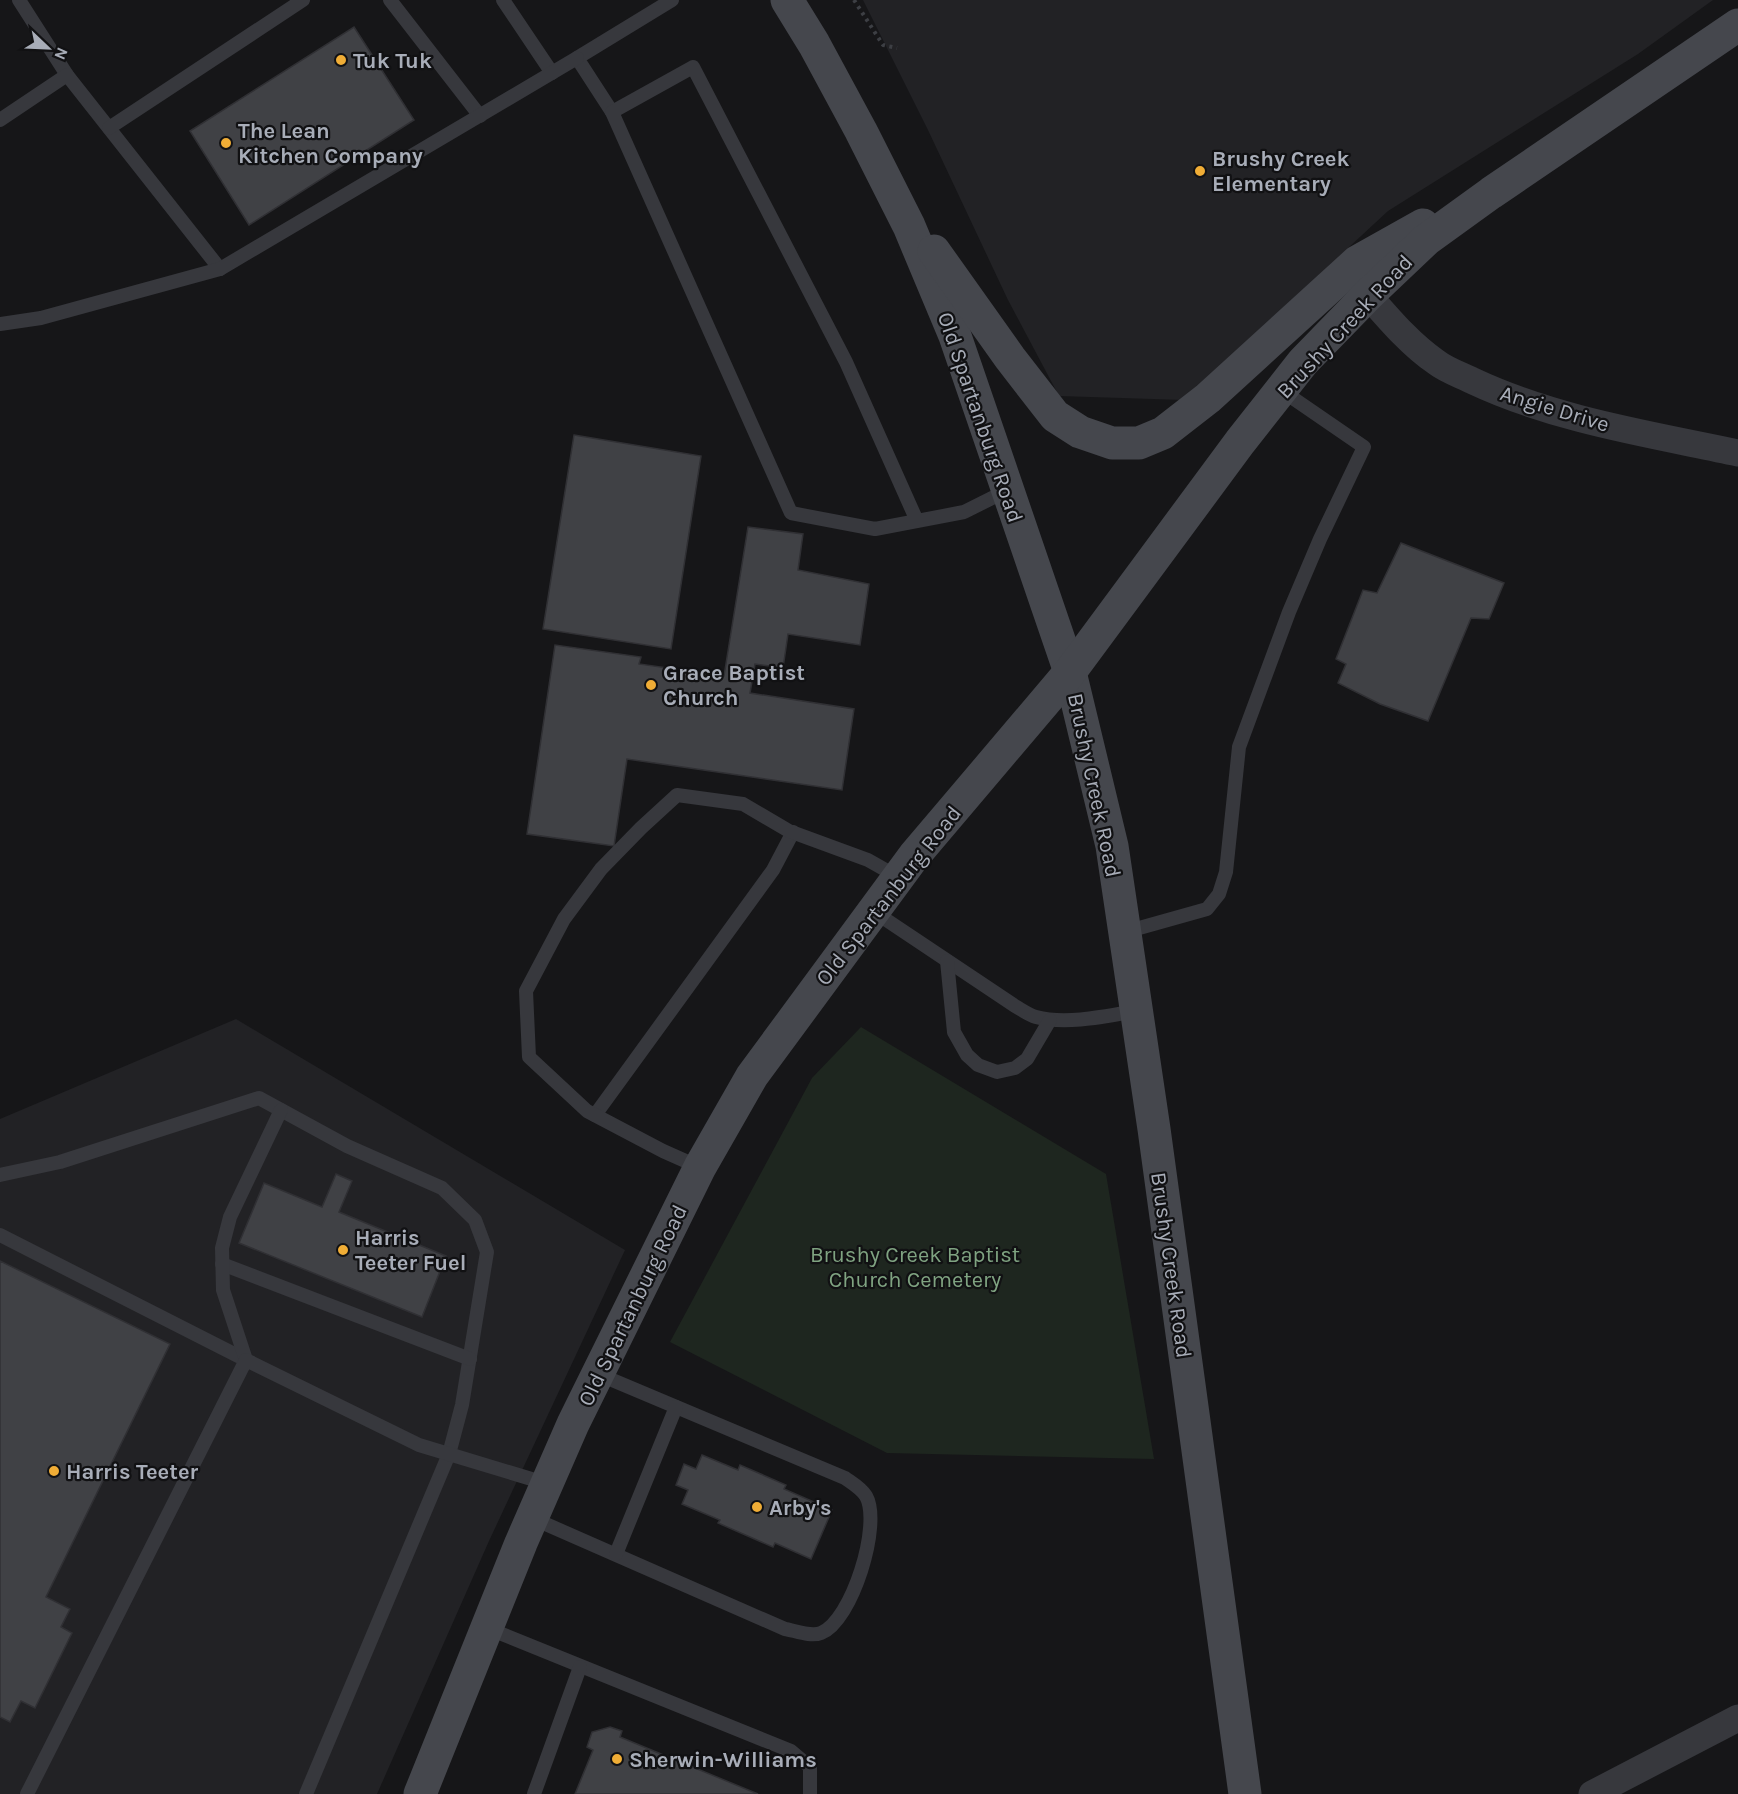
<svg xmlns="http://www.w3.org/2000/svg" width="1738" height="1794" font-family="Karla,sans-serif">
<rect width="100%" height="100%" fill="#161618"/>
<g fill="#222225">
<path d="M863,0H1713L1638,54L1388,211L1184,400L1059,396L1008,300L928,130Z"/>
<path d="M236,1019L625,1250L489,1541L377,1794H0V1119Z"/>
</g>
<path fill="#1e261f" d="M861,1027L1106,1174L1154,1459L887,1453L670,1342L812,1078Z"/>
<g fill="#404145" stroke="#303034" stroke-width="1.5">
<path d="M354,27L414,120L249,225L190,131Z"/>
<path d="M574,435L701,456L671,649L543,629Z"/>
<path d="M748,527L803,534L798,570L869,584L860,645L788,634L783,668L755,664L750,693L854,709L842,790L627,759L614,846L527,834L555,645L641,657L639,664L724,676Z"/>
<path d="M1401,543L1504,583L1489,619L1471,618L1428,721L1380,704L1338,683L1346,664L1336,659L1363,590L1377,593Z"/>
<path d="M336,1174L352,1181L339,1212L446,1256L422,1317L239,1243L264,1183L322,1207Z"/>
<path d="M0,1261L170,1344L46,1597L70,1609L61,1627L72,1633L35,1708L21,1701L10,1722L0,1717Z"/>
<path d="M702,1455L738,1470L740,1465L786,1485L784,1489L832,1510L811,1559L775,1543L773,1547L718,1523L720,1520L682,1504L688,1490L676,1485L684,1464L696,1469Z"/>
<path d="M610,1727L622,1731L620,1737L758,1794H575L593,1750L587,1747L592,1732Z"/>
</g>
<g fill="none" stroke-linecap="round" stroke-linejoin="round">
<path stroke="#3d3f44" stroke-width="4" stroke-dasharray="3 4.5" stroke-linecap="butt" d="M854,0L883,45L897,48"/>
<g stroke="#37383d" stroke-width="14">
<path d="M19,0L67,75"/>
<path d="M390,0L480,116"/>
<path d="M503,0L552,73"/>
<path d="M612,112L577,58L672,0"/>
<path d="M0,120L67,75L220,269"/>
<path d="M109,128L303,0"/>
<path d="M0,324L41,318L220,269L577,58"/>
<path d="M917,521L846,362L693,67L612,112L791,513L875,529L964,512L1008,490"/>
<path d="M873,911L1015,1006C1022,1010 1029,1015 1036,1017C1066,1025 1107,1016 1136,1011"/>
<path d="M1125,932L1207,909L1219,894L1226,872L1239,747L1289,612L1320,539L1364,447L1281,390"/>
<path d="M947,961L954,1032L967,1055L978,1065L997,1072L1015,1068L1027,1059L1050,1020"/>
<path d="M595,1115L773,870L793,832"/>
<path d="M699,1167L663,1151L587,1111L529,1057L526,991L564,919L601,869L641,828L677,795L743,804L789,831L868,860L898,877"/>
<path d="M0,1175L60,1162L259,1098L347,1146L442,1188L475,1220L487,1252L462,1405L449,1454L306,1794"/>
<path d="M0,1235L246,1360"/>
<path d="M222,1264L470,1359"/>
<path d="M246,1360L223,1290L222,1248L230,1217L281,1110"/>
<path d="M532,1518L785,1629C796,1631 811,1637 821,1633C852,1621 882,1524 866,1496C861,1488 852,1483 845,1478L598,1374"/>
<path d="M616,1554L676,1407"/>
<path d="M487,1628L791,1751L810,1767V1794"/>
<path d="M27,1794L246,1360L419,1445L548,1484"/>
<path d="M534,1794L580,1667"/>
</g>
<g stroke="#37383d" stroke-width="27">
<path d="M1368,295C1389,319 1410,344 1436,362C1446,370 1461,375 1473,381C1556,420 1649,434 1738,453"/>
<path d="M1592,1794L1738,1718"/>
</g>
<g stroke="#45474d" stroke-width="33">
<path d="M787,0L814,44L861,131L909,226L955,336L1070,672L1112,846L1154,1129L1245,1794"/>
<path d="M934,251L1010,358L1055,416L1080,432L1112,443H1139L1163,433L1208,398L1357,262L1423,225"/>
<path d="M420,1794L521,1543L573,1424L700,1167L752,1076L914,856L1070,672L1240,442L1303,362L1368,295L1426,240L1491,193L1738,25"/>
</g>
</g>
<g fill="#f0ad36" stroke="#111113" stroke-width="2">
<circle cx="341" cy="60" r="6"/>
<circle cx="226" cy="143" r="6"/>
<circle cx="1200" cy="171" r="6"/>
<circle cx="651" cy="685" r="6"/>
<circle cx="343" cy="1250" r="6"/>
<circle cx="54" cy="1471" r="6"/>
<circle cx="757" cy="1507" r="6"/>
<circle cx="617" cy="1759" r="6"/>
</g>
<g text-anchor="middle" stroke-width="4.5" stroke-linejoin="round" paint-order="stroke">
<g font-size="22" font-weight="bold" fill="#a8adb8" stroke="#111113" text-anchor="start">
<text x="353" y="68">Tuk Tuk</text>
<text x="238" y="138">The Lean<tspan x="238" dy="25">Kitchen Company</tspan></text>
<text x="1212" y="166">Brushy Creek<tspan x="1212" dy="25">Elementary</tspan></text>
<text x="663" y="680">Grace Baptist<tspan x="663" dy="25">Church</tspan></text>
<text x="355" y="1245">Harris<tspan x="355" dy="25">Teeter Fuel</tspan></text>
<text x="66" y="1479">Harris Teeter</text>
<text x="769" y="1515">Arby's</text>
<text x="629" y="1767">Sherwin-Williams</text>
</g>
<g font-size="22" fill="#a8adb8" stroke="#111113">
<text transform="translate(1344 326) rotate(-47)" y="8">Brushy Creek Road</text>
<text transform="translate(1555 408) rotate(17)" y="8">Angie Drive</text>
<text transform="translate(981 417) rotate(71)" y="8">Old Spartanburg Road</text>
<text transform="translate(1095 785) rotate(78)" y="8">Brushy Creek Road</text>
<text transform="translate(888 895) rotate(-52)" y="8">Old Spartanburg Road</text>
<text transform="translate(1172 1265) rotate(82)" y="8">Brushy Creek Road</text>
<text transform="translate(632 1305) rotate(-64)" y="8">Old Spartanburg Road</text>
</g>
<g font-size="22" fill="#7fa381" stroke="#111113">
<text x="915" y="1262">Brushy Creek Baptist<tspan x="915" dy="25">Church Cemetery</tspan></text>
</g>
</g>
<g transform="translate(48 48) rotate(113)" stroke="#111113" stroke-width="4.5" paint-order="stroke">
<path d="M0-4.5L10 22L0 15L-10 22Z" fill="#a8adb8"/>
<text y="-9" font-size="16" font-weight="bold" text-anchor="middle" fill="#a8adb8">N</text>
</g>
</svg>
